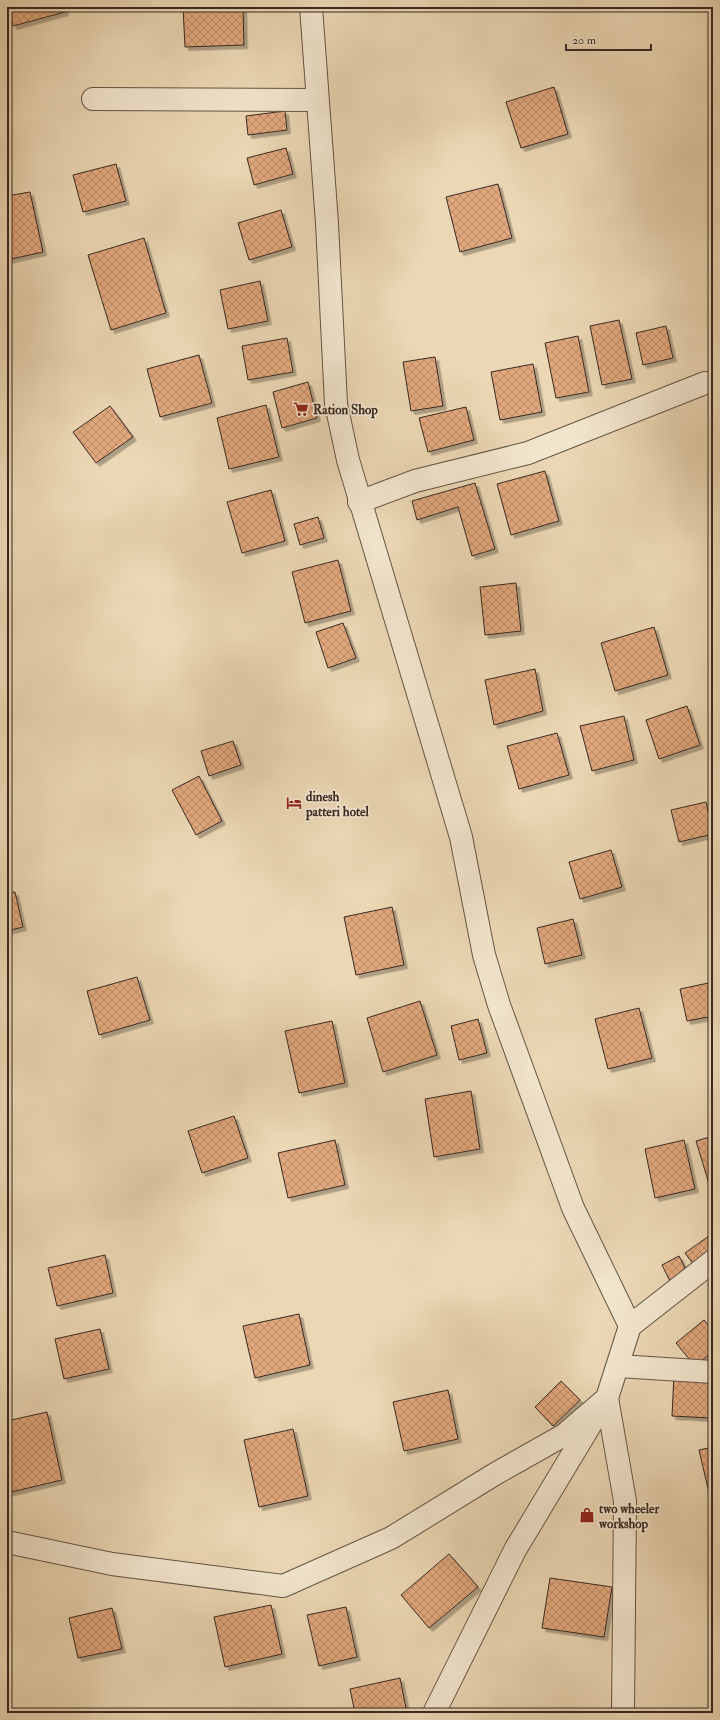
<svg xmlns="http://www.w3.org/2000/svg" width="720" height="1720" font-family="'IM FELL Double Pica',serif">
<defs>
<pattern id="building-cross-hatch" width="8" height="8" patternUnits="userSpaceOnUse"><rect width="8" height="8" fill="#e2a87d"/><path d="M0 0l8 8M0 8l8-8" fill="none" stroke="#b88966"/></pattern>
<filter id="shadow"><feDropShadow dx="3.5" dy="3.5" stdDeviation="0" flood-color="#0004"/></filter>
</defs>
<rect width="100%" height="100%" fill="#ebd7b4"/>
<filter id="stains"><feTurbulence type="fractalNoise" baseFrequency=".005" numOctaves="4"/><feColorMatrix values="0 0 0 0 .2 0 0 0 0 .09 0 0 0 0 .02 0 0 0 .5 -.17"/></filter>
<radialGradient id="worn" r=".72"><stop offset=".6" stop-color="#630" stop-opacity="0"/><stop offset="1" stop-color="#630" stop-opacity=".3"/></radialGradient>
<g fill="url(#building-cross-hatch)" stroke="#372923" filter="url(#shadow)">
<path d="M8,7H64L65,12L13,26Z"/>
<path d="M183,7H243L244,45L185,47Z"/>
<path d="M554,87L568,134L521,148L506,102Z"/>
<path d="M285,111L287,130L248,135L246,116Z"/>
<path d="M286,148L293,174L254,185L247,158Z"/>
<path d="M116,164L126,201L83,212L73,175Z"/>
<path d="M498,184L512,238L460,252L446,197Z"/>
<path d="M30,192L43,252L7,260V196Z"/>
<path d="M281,210L292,247L249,260L238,223Z"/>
<path d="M144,238L166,313L111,330L88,255Z"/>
<path d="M260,281L268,321L228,329L220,290Z"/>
<path d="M619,320L632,379L602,385L590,326Z"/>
<path d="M666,326L673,358L643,365L636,333Z"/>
<path d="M578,336L589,392L556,398L545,343Z"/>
<path d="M287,338L293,372L248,380L242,346Z"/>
<path d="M199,355L212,403L160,417L147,369Z"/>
<path d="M435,357L443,406L411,411L403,362Z"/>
<path d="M533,364L542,412L500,420L491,372Z"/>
<path d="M308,382L317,418L282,428L273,392Z"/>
<path d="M266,405L279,457L229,469L217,418Z"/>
<path d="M110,406L133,437L96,463L73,432Z"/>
<path d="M466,407L474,440L428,452L419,418Z"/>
<path d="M545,471L559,521L511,535L497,484Z"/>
<path d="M475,483L495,549L472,556L458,507L417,520L412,501Z"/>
<path d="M271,490L285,541L242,553L227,502Z"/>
<path d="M318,517L324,538L300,545L294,524Z"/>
<path d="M338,560L351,611L305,623L292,572Z"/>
<path d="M516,583L521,631L485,635L480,587Z"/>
<path d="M343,623L356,658L328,668L316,632Z"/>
<path d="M654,627L668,675L615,691L601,643Z"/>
<path d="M535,669L543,711L494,725L485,680Z"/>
<path d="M687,706L700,745L659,759L646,720Z"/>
<path d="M624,716L634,760L592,771L580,726Z"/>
<path d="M557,733L569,775L519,789L507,746Z"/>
<path d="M233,741L241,765L209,776L201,751Z"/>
<path d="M199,776L222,821L196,835L172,790Z"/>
<path d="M706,802L713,834L679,842L671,810Z"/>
<path d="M611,850L622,887L580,899L569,862Z"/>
<path d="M15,892L23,927L7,931V893Z"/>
<path d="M392,907L404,965L356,975L344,917Z"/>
<path d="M573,919L582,955L545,964L537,928Z"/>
<path d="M137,977L150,1020L99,1035L87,991Z"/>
<path d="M713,982V1016L687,1021L680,989Z"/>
<path d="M420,1001L437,1055L383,1072L367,1018Z"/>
<path d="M639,1008L652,1058L608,1069L595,1019Z"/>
<path d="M478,1019L487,1053L459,1060L451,1026Z"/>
<path d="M332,1021L345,1083L299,1093L285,1031Z"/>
<path d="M471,1091L480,1149L434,1157L425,1099Z"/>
<path d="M234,1116L248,1158L202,1173L188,1131Z"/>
<path d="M713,1136V1197L696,1141Z"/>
<path d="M335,1140L345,1185L288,1198L278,1153Z"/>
<path d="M684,1140L695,1189L655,1198L645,1149Z"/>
<path d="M713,1233V1251L694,1265L685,1253Z"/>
<path d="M105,1255L113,1293L57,1306L48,1268Z"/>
<path d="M679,1256L688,1274L671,1283L662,1265Z"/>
<path d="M299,1314L310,1365L255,1378L243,1326Z"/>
<path d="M704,1320L713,1331V1351L695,1366L676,1343Z"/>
<path d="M100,1329L109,1369L64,1379L55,1339Z"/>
<path d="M674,1374L712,1376L710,1418L672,1416Z"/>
<path d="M561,1381L580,1400L553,1426L535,1407Z"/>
<path d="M448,1390L458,1439L404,1451L393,1402Z"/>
<path d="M47,1412L62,1480L7,1493V1421Z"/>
<path d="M293,1429L308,1496L259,1507L244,1440Z"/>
<path d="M713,1447V1492L709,1493L699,1450Z"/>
<path d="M449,1554L478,1587L429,1628L401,1595Z"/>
<path d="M550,1578L612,1587L604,1637L542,1628Z"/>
<path d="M271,1605L282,1654L225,1667L214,1617Z"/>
<path d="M346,1607L357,1657L319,1666L307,1615Z"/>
<path d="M112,1608L122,1649L78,1658L69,1618Z"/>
<path d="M400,1678L407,1713H355L350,1689Z"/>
</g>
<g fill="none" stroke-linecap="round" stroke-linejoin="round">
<g stroke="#645447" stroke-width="24">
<g id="street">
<path d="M93,99L317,100"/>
<path d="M359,502L415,481L528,453L705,383"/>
<path d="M630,1326L713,1261"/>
<path d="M618,1366L713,1372"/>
<path d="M607,1398L625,1501L623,1713"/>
<path d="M7,1542L112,1564L283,1586L391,1538L495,1474L564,1435L607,1398L630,1326L573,1208L499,1005L484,955L461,837L348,460L336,404L327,223L311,7"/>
<path d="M434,1713L515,1550L595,1417"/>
</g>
</g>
<use href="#street" stroke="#f2e5ce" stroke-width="22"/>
</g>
<defs>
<g id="supermarket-bare" transform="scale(1.2)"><path d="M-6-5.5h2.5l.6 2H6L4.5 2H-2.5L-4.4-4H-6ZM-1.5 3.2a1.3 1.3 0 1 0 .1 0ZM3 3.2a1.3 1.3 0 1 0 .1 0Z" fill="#8f2418" stroke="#f2e5ce" stroke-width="2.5" paint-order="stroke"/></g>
<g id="hotel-bare" transform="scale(1.2)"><path d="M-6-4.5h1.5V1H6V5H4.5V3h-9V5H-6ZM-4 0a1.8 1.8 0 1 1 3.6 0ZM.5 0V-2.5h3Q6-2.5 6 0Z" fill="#8f2418" stroke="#f2e5ce" stroke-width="2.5" paint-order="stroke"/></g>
<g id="shop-bare" transform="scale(1.2)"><path d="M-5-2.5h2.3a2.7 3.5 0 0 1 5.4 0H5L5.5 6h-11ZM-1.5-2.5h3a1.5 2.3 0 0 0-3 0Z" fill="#8f2418" stroke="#f2e5ce" stroke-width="2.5" paint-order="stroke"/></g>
</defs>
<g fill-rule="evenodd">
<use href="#supermarket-bare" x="301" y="409"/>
<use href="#hotel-bare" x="294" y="803"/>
<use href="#shop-bare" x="587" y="1515"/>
</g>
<g text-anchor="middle" stroke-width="3.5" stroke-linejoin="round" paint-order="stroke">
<g font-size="13" font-weight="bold" fill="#372923" stroke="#f2e5ce" text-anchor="start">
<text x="313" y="414">Ration Shop</text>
<text x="306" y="801">dinesh<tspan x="306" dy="15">patteri hotel</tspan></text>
<text x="599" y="1513">two wheeler<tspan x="599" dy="15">workshop</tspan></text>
</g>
</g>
<rect width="720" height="1720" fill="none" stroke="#ebd7b4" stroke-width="24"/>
<rect x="8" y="8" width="704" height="1704" fill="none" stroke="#372923" stroke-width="2"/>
<rect x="12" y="12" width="696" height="1696" fill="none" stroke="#372923"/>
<path d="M566 44v6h85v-6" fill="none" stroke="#372923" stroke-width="2"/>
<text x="572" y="44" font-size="12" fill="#372923" stroke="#f2e5ce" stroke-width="3" paint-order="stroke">20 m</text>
<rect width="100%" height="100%" filter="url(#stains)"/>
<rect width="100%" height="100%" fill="url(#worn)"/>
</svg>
